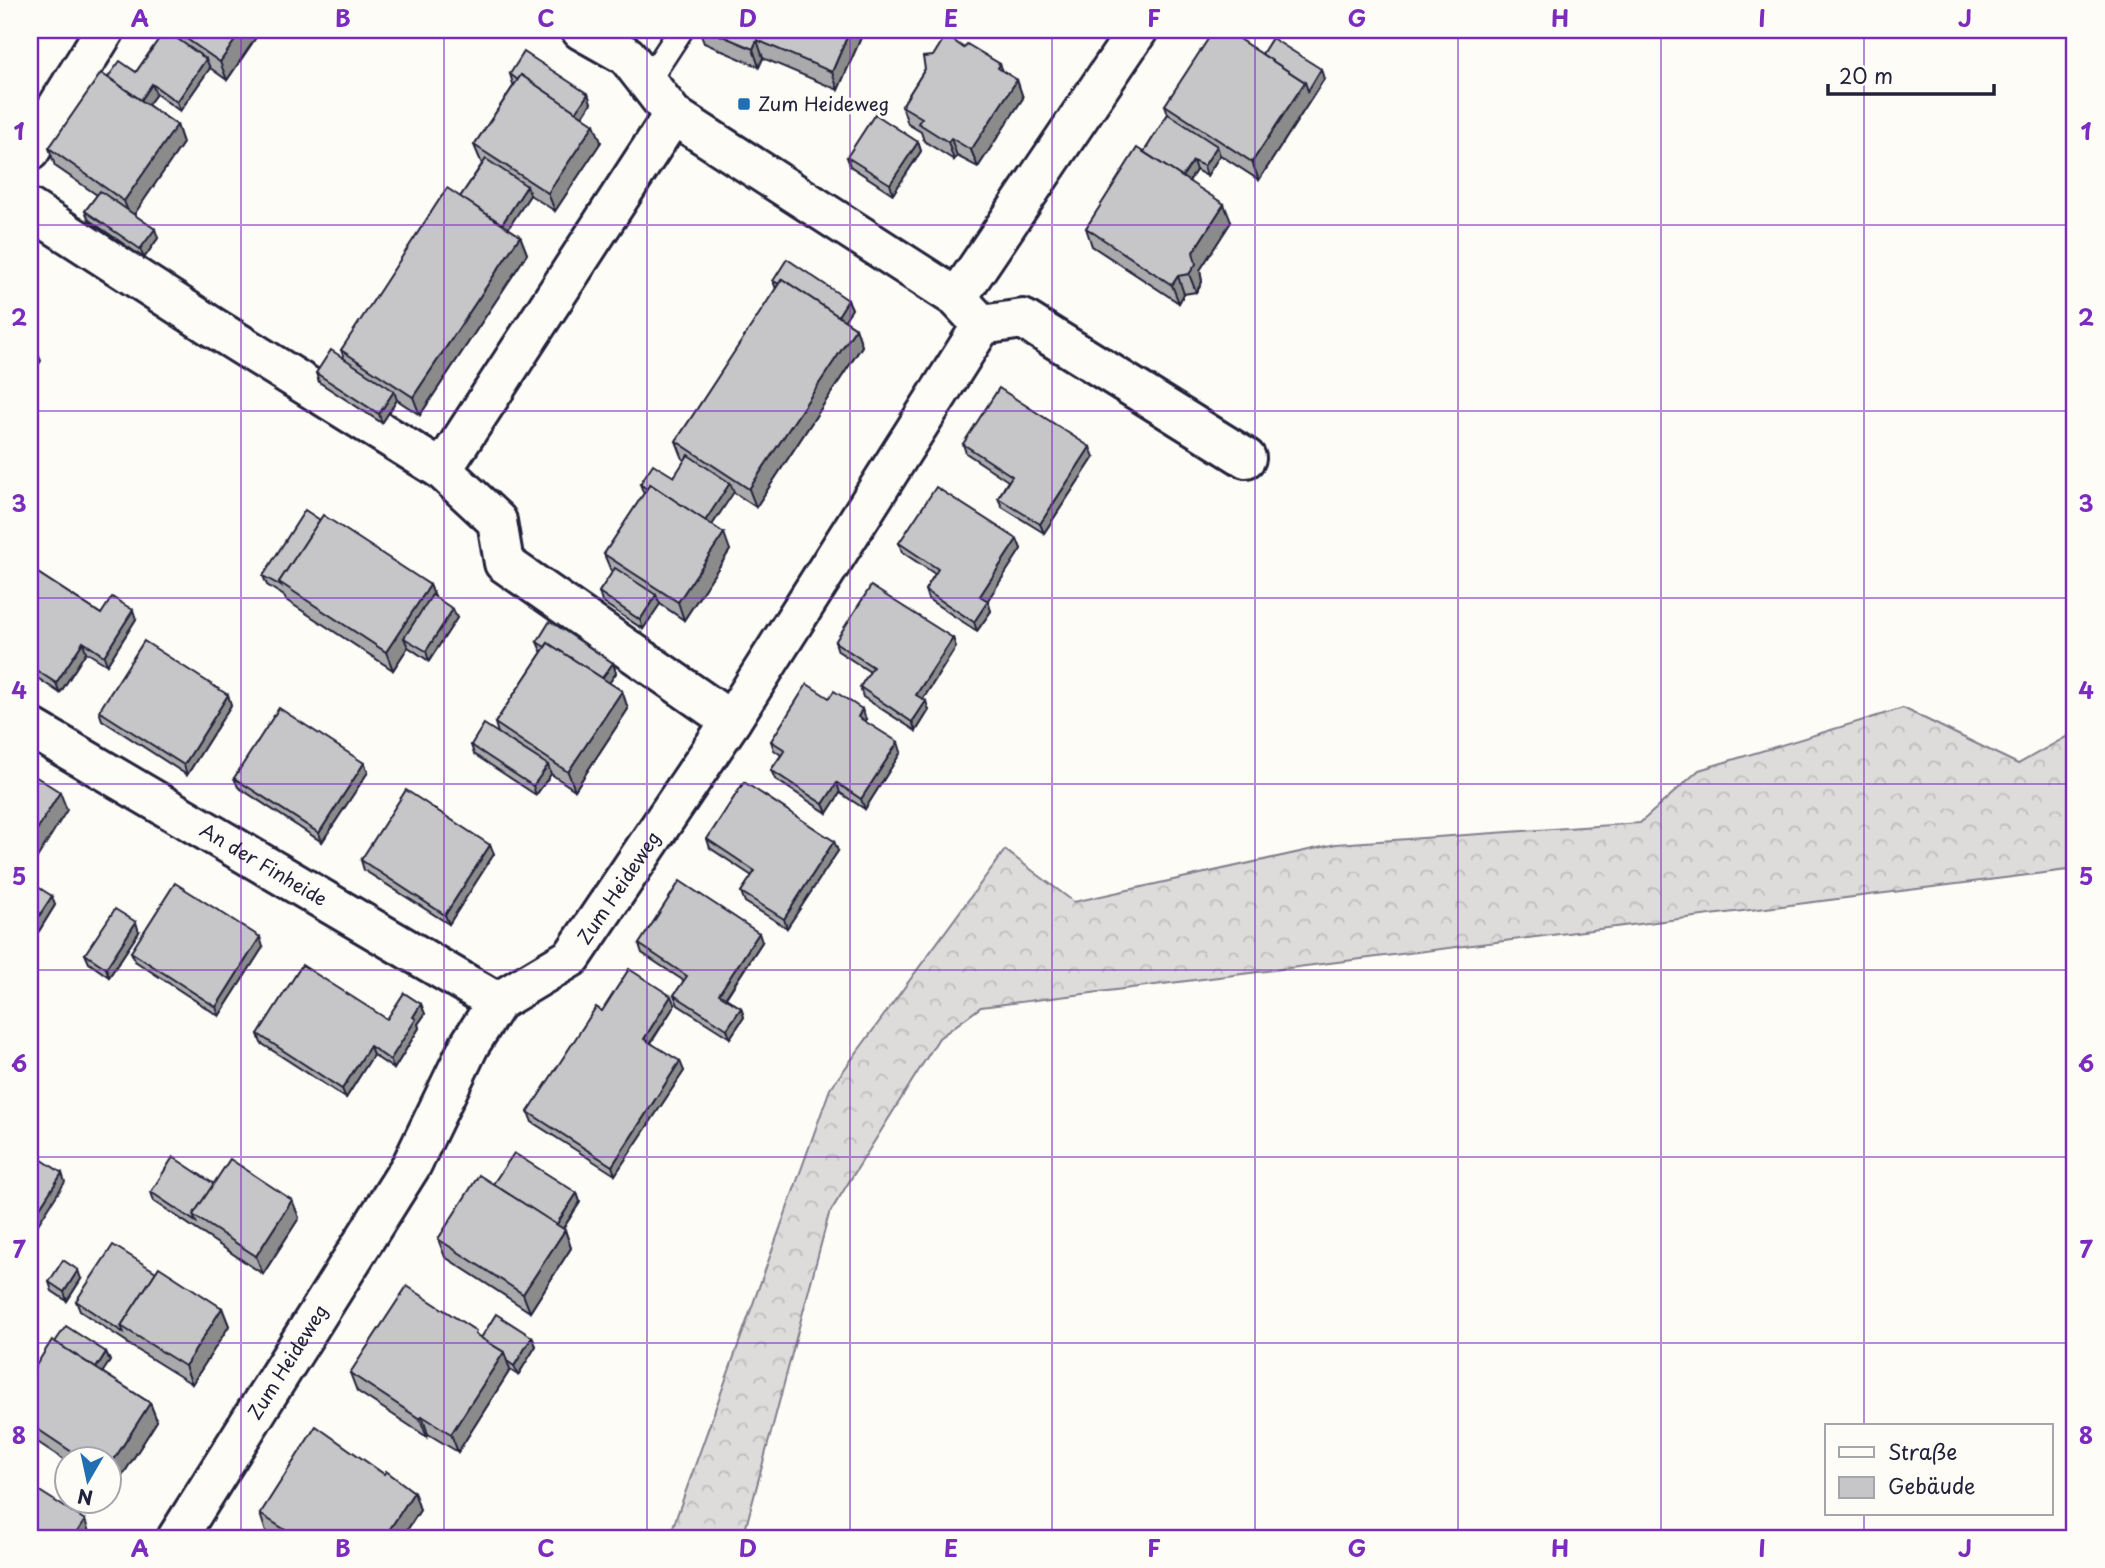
<svg xmlns="http://www.w3.org/2000/svg" width="2105" height="1568" font-family="'Playpen Sans',sans-serif">
<defs>
<pattern id="forest-crowns" width="20" height="18" patternUnits="userSpaceOnUse" patternTransform="scale(1.75)"><rect width="20" height="18" fill="#dddcdb"/><path d="M2 6a3 3 0 1 1 6 0M12 15a3 3 0 1 1 6 0" fill="none" stroke="#bdbcbd"/></pattern>
</defs>
<rect width="100%" height="100%" fill="#fdfcf7"/>
<filter id="ink" filterUnits="userSpaceOnUse"><feTurbulence type="fractalNoise" baseFrequency=".0143" numOctaves="2"/><feDisplacementMap in="SourceGraphic" scale="14" xChannelSelector="R" yChannelSelector="G"/><feConvolveMatrix kernelMatrix="1 2 1 2 8 2 1 2 1" color-interpolation-filters="sRGB"/></filter>
<g filter="url(#ink)">
<path fill="url(#forest-crowns)" stroke="#807f8b" stroke-width="2" d="M1903,708L2018,764L2075,732V869L981,1007L939,1038L829,1214L743,1538H669L830,1089L1005,850L1074,902L1336,844L1640,823L1699,770Z"/>
<g fill="none" stroke-linecap="round" stroke-linejoin="round">
<g stroke="#22223b" stroke-width="28">
<path id="lane" d="M647,82L681,30"/>
</g>
<g stroke="#22223b" stroke-width="44">
<g id="street">
<path d="M581,30L627,56L673,115L957,298L982,325"/>
<path d="M673,115L442,470L497,521L504,563L731,721"/>
<path d="M30,151L105,30"/>
<path d="M30,209L211,326L442,470"/>
<path d="M957,298L1138,30"/>
<path id="s1" d="M30,727L497,1002"/>
<path id="s2" d="M177,1538L412,1164L470,1044L497,1002L572,957L731,721L982,325L1023,319L1246,458"/>
</g>
</g>
<use href="#lane" stroke="#fdfcf7" stroke-width="23"/>
<use href="#street" stroke="#fdfcf7" stroke-width="38"/>
</g>
<g fill="#aaaaac" stroke="#22223b" stroke-width="2">
<path d="M154,30H261L227,80L210,68L180,111L156,94L148,105L177,125L183,143L134,214L158,238L144,258L89,220L85,211L97,195L55,166L49,148L108,77L136,72L162,35Z"/>
<path d="M699,30H861L863,33L838,90L763,58L759,67L704,43Z"/>
<path d="M964,48L1000,64L1003,71L1017,80L1023,98L978,167L957,156L954,160L924,141L921,132L908,124L902,106L933,56Z"/>
<path d="M1262,54L1324,79L1259,180L1220,155L1207,176L1196,170L1189,181L1231,222L1200,270L1202,282L1196,292L1184,294L1179,303L1092,246L1086,228L1144,152L1168,114L1165,105Z"/>
<path d="M510,74L588,94L591,103L583,116L601,142L555,211L530,195L508,228L520,236L527,254L420,415L397,400L382,423L319,382L316,373L344,358L341,350L460,197L482,164L474,145L514,85L513,84Z"/>
<path d="M918,142L921,151L893,194L850,166L847,157Z"/>
<path d="M773,281L848,300L852,309L844,320L856,328L862,346L756,507L733,492L712,525L730,550L684,620L660,604L643,629L602,602L599,592L612,573L604,554L644,494L640,484L674,477L685,461L683,459L676,441L776,289Z"/>
<path d="M963,444L1094,457L1044,533L1002,507L998,498L1008,481L966,453Z"/>
<path d="M320,520L430,585L435,597L457,618L429,661L408,647L393,670L286,600L284,596L267,585L263,576Z"/>
<path d="M1017,539L1021,549L987,601L991,611L977,631L928,599L925,590L935,574L902,552L899,543Z"/>
<path d="M30,568L101,614L136,619L107,665L86,652L60,693L30,673Z"/>
<path d="M953,638L956,647L923,699L929,710L916,731L863,697L860,687L870,672L838,651L835,642Z"/>
<path d="M537,642L613,663L616,673L609,683L622,691L628,709L575,790L551,774L536,795L474,754L471,745L498,733L495,723L542,652L541,651Z"/>
<path d="M228,695L231,705L187,775L102,720L99,711Z"/>
<path d="M829,698L866,719L864,721L901,752L865,809L840,793L827,813L775,779L771,770L781,755L774,750L771,741Z"/>
<path d="M364,763L368,772L322,842L238,787L234,778Z"/>
<path d="M707,839L838,851L787,928L745,902L741,892L752,876L710,848Z"/>
<path d="M490,845L494,854L449,924L364,870L361,860Z"/>
<path d="M30,882L55,905L39,931L30,925Z"/>
<path d="M139,932L109,977L89,963L85,954Z"/>
<path d="M762,942L726,998L741,1008L744,1017L730,1038L678,1005L674,995L684,981L642,953L639,944Z"/>
<path d="M263,947L219,1016L135,961L131,952Z"/>
<path d="M421,1004L425,1014L418,1024L419,1028L394,1069L373,1055L346,1098L261,1043L258,1034L387,1019Z"/>
<path d="M675,1005L651,1043L684,1071L615,1175L532,1122L528,1112L602,1011Z"/>
<path d="M214,1184L292,1200L299,1218L263,1274L154,1201L151,1192Z"/>
<path d="M493,1184L577,1193L580,1202L563,1229L565,1230L571,1248L530,1312L445,1257L438,1239Z"/>
<path d="M156,1272L222,1308L229,1326L192,1384L128,1344L127,1342L80,1311L76,1301Z"/>
<path d="M81,1279L67,1301L52,1291L49,1282Z"/>
<path d="M478,1336L481,1338L532,1337L536,1346L518,1375L510,1370L458,1452L428,1434L427,1437L357,1391L350,1373Z"/>
<path d="M55,1342L106,1352L110,1361L102,1372L150,1403L157,1421L112,1492L108,1489V1460H66V1461L30,1437V1375Z"/>
<path d="M384,1474L414,1492L420,1510L402,1538H276L266,1532L260,1514Z"/>
</g>
<g fill="#8b8b8c" stroke="#22223b" stroke-width="2">
<path d="M242,30H261L227,80L220,62Z"/>
<path d="M850,30H861L863,33L838,90L832,72Z"/>
<path d="M757,40L763,58L759,67L753,49Z"/>
<path d="M206,59L210,68L180,111L177,102Z"/>
<path d="M1321,69L1324,79L1259,180L1252,162L1305,82Z"/>
<path d="M1017,80L1023,98L978,167L971,150Z"/>
<path d="M152,84L156,94L141,114L138,105Z"/>
<path d="M588,94L591,103L576,126L573,116Z"/>
<path d="M594,124L601,142L555,211L548,193Z"/>
<path d="M177,125L183,143L131,219L124,201Z"/>
<path d="M951,138L957,156L954,160L948,142Z"/>
<path d="M918,142L921,151L893,194L890,184Z"/>
<path d="M1217,146L1220,155L1207,176L1204,166Z"/>
<path d="M1193,161L1196,170L1183,191L1179,181Z"/>
<path d="M527,186L530,195L502,238L499,229Z"/>
<path d="M1224,204L1231,222L1200,270L1202,282L1196,292L1189,274L1193,252Z"/>
<path d="M155,229L158,238L144,258L140,249Z"/>
<path d="M520,236L527,254L420,415L413,397Z"/>
<path d="M1178,276L1184,294L1179,303L1172,285Z"/>
<path d="M848,300L852,309L838,330L835,320Z"/>
<path d="M34,301L40,319L30,334V307Z"/>
<path d="M856,328L862,346L756,507L749,489Z"/>
<path d="M37,352L41,361L30,377V363Z"/>
<path d="M394,391L397,400L382,423L379,414Z"/>
<path d="M1090,447L1094,457L1044,533L1040,524Z"/>
<path d="M730,483L734,492L706,534L702,525Z"/>
<path d="M724,533L730,550L684,620L678,602Z"/>
<path d="M1017,539L1021,549L984,606L980,596Z"/>
<path d="M430,585L437,603L404,638L408,647L393,670L386,652Z"/>
<path d="M656,595L660,604L643,629L640,620Z"/>
<path d="M988,601L991,611L977,631L974,622Z"/>
<path d="M453,609L457,618L429,661L426,651Z"/>
<path d="M133,610L136,619L107,665L104,656Z"/>
<path d="M953,638L956,647L919,705L916,695Z"/>
<path d="M83,642L86,652L60,693L56,683Z"/>
<path d="M613,663L616,673L603,692L599,683Z"/>
<path d="M622,691L628,709L575,790L568,772Z"/>
<path d="M228,695L231,705L187,775L184,765Z"/>
<path d="M926,701L929,710L916,731L912,722Z"/>
<path d="M862,709L866,719L861,726L858,717Z"/>
<path d="M898,742L901,752L865,809L861,799Z"/>
<path d="M364,763L368,772L322,842L319,833Z"/>
<path d="M548,765L551,774L536,795L533,786Z"/>
<path d="M837,783L840,793L827,813L823,804Z"/>
<path d="M60,792L67,810L30,869V841Z"/>
<path d="M834,841L838,851L787,928L784,919Z"/>
<path d="M490,845L494,854L449,924L445,915Z"/>
<path d="M52,896L55,905L39,931L35,922Z"/>
<path d="M136,922L139,932L109,977L106,968Z"/>
<path d="M759,933L762,942L722,1003L719,994Z"/>
<path d="M260,937L263,947L219,1016L216,1007Z"/>
<path d="M671,996L675,1005L647,1048L644,1039Z"/>
<path d="M421,1004L425,1014L418,1024L419,1028L394,1069L390,1060L413,1017Z"/>
<path d="M741,1008L744,1017L730,1038L727,1029Z"/>
<path d="M370,1046L373,1055L346,1098L342,1089Z"/>
<path d="M680,1061L684,1071L615,1175L612,1166Z"/>
<path d="M62,1173L65,1182L33,1232L30,1223Z"/>
<path d="M577,1193L580,1202L556,1239L553,1230Z"/>
<path d="M292,1200L299,1218L263,1274L256,1256Z"/>
<path d="M565,1230L571,1248L530,1312L523,1294Z"/>
<path d="M78,1270L81,1279L67,1301L64,1292Z"/>
<path d="M222,1308L229,1326L192,1384L185,1366Z"/>
<path d="M532,1337L536,1346L518,1375L514,1366Z"/>
<path d="M106,1352L110,1361L96,1382L93,1373Z"/>
<path d="M504,1352L510,1370L458,1452L451,1434Z"/>
<path d="M150,1403L157,1421L112,1492L108,1482V1469Z"/>
<path d="M422,1416L428,1434L427,1437L420,1419Z"/>
<path d="M414,1492L420,1510L402,1538H384Z"/>
<path d="M85,1520L91,1538H73Z"/>
</g>
<g fill="#c6c6c8" stroke="#22223b" stroke-width="2">
<path d="M165,30L206,59L177,102L152,84L141,100L108,77L120,61L136,72Z"/>
<path d="M174,30H242L220,62Z"/>
<path d="M708,30H850L832,72L757,40L753,49Z"/>
<path d="M1214,30H1225L1305,82L1252,162L1165,105Z"/>
<path d="M946,35L964,48L967,44L1000,64L998,68L1017,80L971,150L951,138L948,142L918,123L922,118L902,106L925,69L923,57L933,56Z"/>
<path d="M1272,38L1321,69L1308,91L1305,82L1262,54Z"/>
<path d="M524,52L588,94L576,112L521,75L518,80L510,74Z"/>
<path d="M101,73L177,125L124,201L49,148Z"/>
<path d="M521,75L594,124L548,193L474,145Z"/>
<path d="M875,114L918,142L890,184L847,157Z"/>
<path d="M1168,114L1217,146L1204,166L1193,161L1182,177L1144,152Z"/>
<path d="M1137,148L1224,204L1193,252L1196,264L1189,274L1178,276L1172,285L1086,228Z"/>
<path d="M486,159L527,186L502,224L460,197Z"/>
<path d="M447,188L520,236L413,397L341,350Z"/>
<path d="M100,191L155,229L140,249L85,211Z"/>
<path d="M787,259L848,300L838,316L782,279L779,284L773,281Z"/>
<path d="M782,279L856,328L749,489L676,441Z"/>
<path d="M30,298L34,301L30,307Z"/>
<path d="M30,347L37,352L30,363Z"/>
<path d="M331,350L394,391L379,414L316,373Z"/>
<path d="M999,388L1090,447L1040,524L998,498L1012,476L963,444Z"/>
<path d="M688,455L730,483L705,521L650,484L647,489L640,484L653,464L674,477Z"/>
<path d="M650,484L724,533L678,602L604,554Z"/>
<path d="M936,487L1017,539L980,596L988,601L974,622L925,590L938,569L899,543Z"/>
<path d="M305,510L320,520L279,582L281,586L263,576Z"/>
<path d="M323,515L430,585L386,652L279,582Z"/>
<path d="M30,568L101,614L112,597L133,610L104,656L83,642L56,683L30,666Z"/>
<path d="M615,568L656,595L640,620L599,592Z"/>
<path d="M871,586L953,638L916,695L926,701L912,722L860,687L873,667L835,642Z"/>
<path d="M432,595L453,609L426,651L404,638Z"/>
<path d="M550,621L613,663L602,678L548,643L545,647L537,642Z"/>
<path d="M144,641L228,695L184,765L99,711Z"/>
<path d="M548,643L622,691L568,772L495,723Z"/>
<path d="M807,684L829,698L834,691L862,709L858,717L898,742L861,799L837,783L823,804L771,770L785,750L771,741Z"/>
<path d="M279,708L364,763L319,833L234,778Z"/>
<path d="M484,724L548,765L533,786L471,745Z"/>
<path d="M30,773L60,792L30,841Z"/>
<path d="M744,782L834,841L784,919L741,892L755,871L707,839Z"/>
<path d="M406,790L490,845L445,915L361,860Z"/>
<path d="M680,881L759,933L719,994L741,1008L727,1029L674,995L687,976L639,944Z"/>
<path d="M30,882L52,896L35,922L30,918Z"/>
<path d="M175,883L260,937L216,1007L131,952Z"/>
<path d="M115,909L136,922L106,968L85,954Z"/>
<path d="M302,965L387,1019L404,993L421,1004L413,1017L416,1019L390,1060L370,1046L342,1089L258,1034Z"/>
<path d="M629,969L671,996L644,1039L680,1061L612,1166L528,1112L596,1007L602,1011Z"/>
<path d="M30,1152L62,1173L30,1223Z"/>
<path d="M514,1153L577,1193L556,1225L493,1184Z"/>
<path d="M173,1157L214,1184L193,1215L196,1222L151,1192Z"/>
<path d="M230,1159L292,1200L256,1256L193,1215Z"/>
<path d="M479,1175L565,1230L523,1294L438,1239Z"/>
<path d="M113,1245L156,1272L121,1326L124,1333L76,1301Z"/>
<path d="M63,1260L78,1270L64,1292L49,1282Z"/>
<path d="M159,1267L222,1308L185,1366L121,1326Z"/>
<path d="M407,1286L476,1331L475,1334L504,1352L451,1434L422,1416L420,1419L350,1373Z"/>
<path d="M496,1314L532,1337L514,1366L507,1361L504,1352L481,1338Z"/>
<path d="M66,1326L106,1352L96,1368L55,1342Z"/>
<path d="M52,1340L150,1403L108,1469V1460H84L30,1424V1375Z"/>
<path d="M316,1426L384,1474L386,1471L414,1492L384,1538H298L260,1514Z"/>
<path d="M30,1485L85,1520L73,1538H30Z"/>
</g>
</g>
<path fill="none" stroke="#7b2cbf" stroke-width="2" stroke-opacity="0.55" d="M241,30V1538M444,30V1538M647,30V1538M850,30V1538M1052,30V1538M1255,30V1538M1458,30V1538M1661,30V1538M1864,30V1426M30,225H2075M30,411H2075M30,598H2075M30,784H2075M30,970H2075M30,1157H2075M30,1343H2075M1864,1514V1538"/>
<rect fill="#1f6fb2" stroke="#fdfcf7" stroke-width="2.5" x="737" y="97" width="14" height="14" rx="3.5"/>
<g text-anchor="middle" stroke-width="6" stroke-linejoin="round" paint-order="stroke">
<g font-size="19" fill="#22223b" stroke="#fdfcf7" text-anchor="start">
<text x="758" y="111">Zum Heideweg</text>
</g>
<g font-size="19" fill="#22223b" stroke="#fdfcf7">
<text dy="7" stroke="none"><textPath href="#s1" startOffset="271">An der Finheide</textPath></text>
<text dy="7" stroke="none"><textPath href="#s2" startOffset="796">Zum Heideweg</textPath></text>
<text dy="7" stroke="none"><textPath href="#s2" startOffset="208">Zum Heideweg</textPath></text>
</g>
</g>
<rect width="2105" height="1568" fill="none" stroke="#fdfcf7" stroke-width="77"/>
<rect x="1825" y="1424" width="228" height="91" fill="#fdfcf7" stroke="#a5a5ac" stroke-width="2"/>
<rect x="1839" y="1447" width="35" height="10" fill="#fdfcf7" stroke="#a5a5ac" stroke-width="2"/>
<text x="1888" y="1460" font-size="21" fill="#22223b">Straße</text>
<rect x="1839" y="1477" width="35" height="21" fill="#c6c6c8" stroke="#a5a5ac" stroke-width="2"/>
<text x="1888" y="1494" font-size="21" fill="#22223b">Gebäude</text>
<g transform="translate(88 1480) rotate(189)"><circle r="33" fill="#fdfcf7" stroke="#a5a5ac" stroke-width="2"/>
<path d="M0-5L12 26L0 18L-12 26Z" fill="#1f6fb2"/>
<text y="-10" font-size="19" font-weight="bold" text-anchor="middle" fill="#22223b">N</text>
</g>
<path d="M1828 84v10h166v-10" fill="none" stroke="#22223b" stroke-width="3.5"/>
<text x="1839" y="84" font-size="21" fill="#22223b" stroke="#fdfcf7" stroke-width="5" paint-order="stroke">20 m</text>
<rect x="38" y="38" width="2028" height="1492" fill="none" stroke="#7b2cbf" stroke-width="2.5"/>
<g font-size="23" text-anchor="middle" font-weight="bold" fill="#7b2cbf">
<text x="140" y="27">A</text>
<text x="343" y="27">B</text>
<text x="546" y="27">C</text>
<text x="748" y="27">D</text>
<text x="951" y="27">E</text>
<text x="1154" y="27">F</text>
<text x="1357" y="27">G</text>
<text x="1560" y="27">H</text>
<text x="1762" y="27">I</text>
<text x="1965" y="27">J</text>
<text x="19" y="140">1</text>
<text x="2086" y="140">1</text>
<text x="19" y="326">2</text>
<text x="2086" y="326">2</text>
<text x="19" y="512">3</text>
<text x="2086" y="512">3</text>
<text x="19" y="699">4</text>
<text x="2086" y="699">4</text>
<text x="19" y="885">5</text>
<text x="2086" y="885">5</text>
<text x="19" y="1072">6</text>
<text x="2086" y="1072">6</text>
<text x="19" y="1258">7</text>
<text x="2086" y="1258">7</text>
<text x="19" y="1444">8</text>
<text x="2086" y="1444">8</text>
<text x="140" y="1557">A</text>
<text x="343" y="1557">B</text>
<text x="546" y="1557">C</text>
<text x="748" y="1557">D</text>
<text x="951" y="1557">E</text>
<text x="1154" y="1557">F</text>
<text x="1357" y="1557">G</text>
<text x="1560" y="1557">H</text>
<text x="1762" y="1557">I</text>
<text x="1965" y="1557">J</text>
</g>
</svg>
